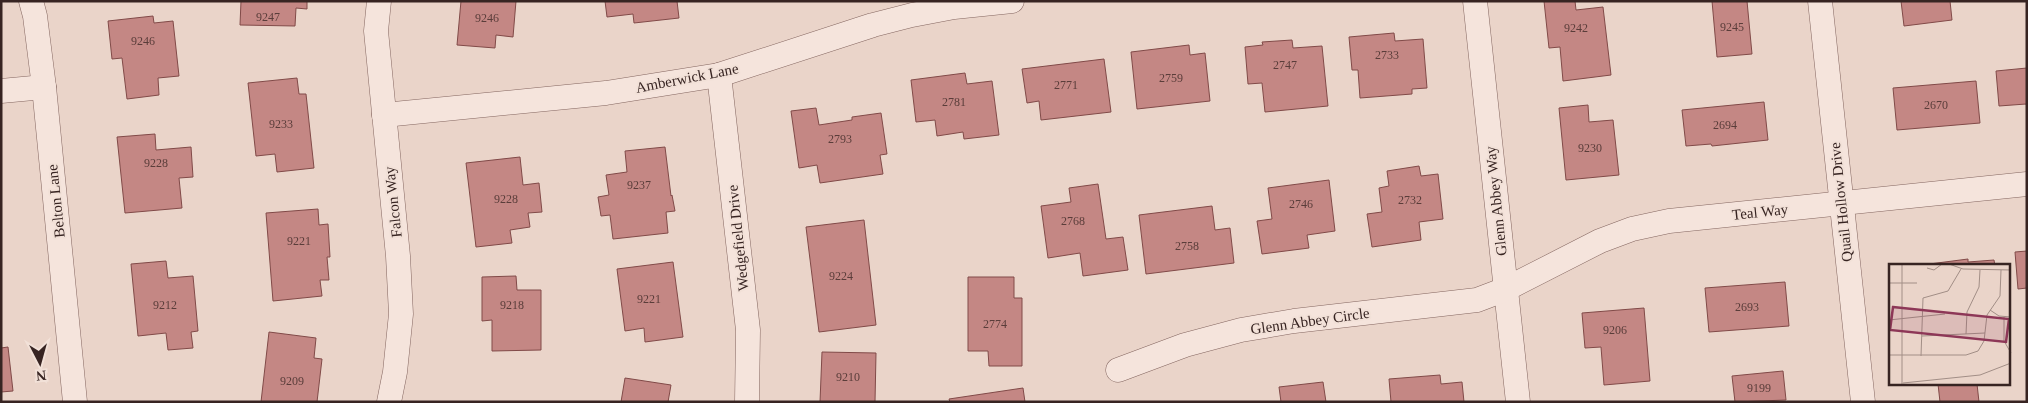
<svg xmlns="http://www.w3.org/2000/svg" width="2028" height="403" font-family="Georgia,serif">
<rect width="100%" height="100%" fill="#ead4c9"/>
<g fill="#c48784" stroke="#814a48">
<path d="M241,1H307V9L296,8L295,26L240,25Z"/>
<path d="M461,1H516L513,37L496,35L495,48L457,45Z"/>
<path d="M605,1H677L679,18L634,23L633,14L607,17Z"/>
<path d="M1544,1H1575L1576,10L1603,7L1611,75L1563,81L1560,47L1549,48Z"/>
<path d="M1712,1H1747L1752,54L1717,57Z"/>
<path d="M1901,1H1950L1952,20L1904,26Z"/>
<path d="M153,16L154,23L173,21L179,76L158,78L159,95L127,99L122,58L112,59L108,21Z"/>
<path d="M1394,33L1395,41L1423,39L1427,88L1412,89V94L1360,98L1358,70H1352L1349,37Z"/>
<path d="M1292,40L1293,48L1322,46L1328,106L1265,112L1262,83L1248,84L1245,47L1263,45L1262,42Z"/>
<path d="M1189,45L1190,55L1205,53L1210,101L1137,109L1131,52Z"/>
<path d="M1104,59L1111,112L1041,120L1039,101L1027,103L1022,69Z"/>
<path d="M2027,68V107L2026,104L1999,106L1996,71Z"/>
<path d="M965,73L967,84L992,81L999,135L964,139L963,132L937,136L935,120L916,122L911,80Z"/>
<path d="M297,78L299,94H306L314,168L277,172L275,154L256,156L248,83Z"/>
<path d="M1976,81L1980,123L1897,130L1893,88Z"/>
<path d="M1764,102L1768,140L1712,146L1711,144L1686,146L1682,110Z"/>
<path d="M1588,105L1589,122L1613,120L1619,175L1566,180L1559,108Z"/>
<path d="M816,108L819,125L852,120V117L881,113L887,154L880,155L883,174L820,183L817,165L799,168L791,111Z"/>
<path d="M155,134L156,150L191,147L193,177L179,178L182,208L125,213L117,137Z"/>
<path d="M665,147L671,196L672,195L675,211L666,212L668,233L613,239L610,215L601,216L598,197L609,195L606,175L627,172L625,151Z"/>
<path d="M520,157L523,185L539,183L542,212L528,213L530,227L510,230L512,243L476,247L466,163Z"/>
<path d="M1419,166L1421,176L1438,174L1443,219L1419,222L1421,240L1372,247L1367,214L1382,212L1379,188L1389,186L1387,171Z"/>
<path d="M1329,180L1335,231L1307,235L1309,248L1262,254L1257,221L1272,219L1268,188Z"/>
<path d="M1098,184L1106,239L1123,237L1128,270L1083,276L1080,253L1048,258L1041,206L1071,202L1069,188Z"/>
<path d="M1212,206L1215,230L1230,228L1234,263L1146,274L1139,215Z"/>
<path d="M318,209L319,225L328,224L330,257H327L329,280H320L322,296L273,301L266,213Z"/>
<path d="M864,220L876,325L819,332L806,227Z"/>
<path d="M2027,251V288L2018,289L2015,252Z"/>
<path d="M1968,259V262L1994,260L1995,266H1914Z"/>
<path d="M166,261L168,278L193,276L198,331L191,332L193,348L168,350L166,333L138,336L131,264Z"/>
<path d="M673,262L683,337L645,342L644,328L625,331L617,269Z"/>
<path d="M516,276L517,290H541V350L492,351V320L482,321V277Z"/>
<path d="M968,277H1014V298H1022V366H989L988,351H968Z"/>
<path d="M1785,282L1789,326L1709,332L1705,288Z"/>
<path d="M1644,308L1650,381L1604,385L1601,347L1585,348L1582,313Z"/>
<path d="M269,332L316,338L314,358L322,359L317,402H261Z"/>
<path d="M8,347L13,391L1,392V348Z"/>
<path d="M822,352L876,353L875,402H820Z"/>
<path d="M1783,371L1786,400L1735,402L1732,376Z"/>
<path d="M1440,375L1441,384L1462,382L1464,402H1391L1389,379Z"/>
<path d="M625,378L671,385L668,402H621Z"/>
<path d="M1323,382L1326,402H1281L1279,387Z"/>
<path d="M1938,384H1977L1979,402H1940Z"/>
<path d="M1023,388L1025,402H950L949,399Z"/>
</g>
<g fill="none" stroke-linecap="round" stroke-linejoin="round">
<g stroke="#846660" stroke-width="25">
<g id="street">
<path d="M31,1L35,16L44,87L75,402"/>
<path d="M379,1L376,31L398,256L401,314L395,372L389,402"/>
<path d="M1475,1L1518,402"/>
<path d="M1820,1L1863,402"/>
<path d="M719,75L748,330L747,402"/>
<path d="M1,91L44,87"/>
<path d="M384,115L606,93L719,75L873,25L912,15L954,7L1012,1"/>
<path d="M1118,370L1185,345L1241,330L1294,321L1477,300L1506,289L1600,241L1632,229L1669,221L2027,184"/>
</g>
</g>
<use href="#street" stroke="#f5e4dc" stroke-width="24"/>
</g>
<g text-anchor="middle" stroke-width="4" stroke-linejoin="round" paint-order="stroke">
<g font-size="12" fill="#5a3d3a">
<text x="268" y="21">9247</text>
<text x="487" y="22">9246</text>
<text x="1732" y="31">9245</text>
<text x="1576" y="32">9242</text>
<text x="143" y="45">9246</text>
<text x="1387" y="59">2733</text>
<text x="1285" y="69">2747</text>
<text x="1171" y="82">2759</text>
<text x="1066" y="89">2771</text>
<text x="954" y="106">2781</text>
<text x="1936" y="109">2670</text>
<text x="281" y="128">9233</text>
<text x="1725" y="129">2694</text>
<text x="840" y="143">2793</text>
<text x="1590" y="152">9230</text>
<text x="156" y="167">9228</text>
<text x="639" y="189">9237</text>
<text x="506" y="203">9228</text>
<text x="1410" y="204">2732</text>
<text x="1301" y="208">2746</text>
<text x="1073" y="225">2768</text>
<text x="299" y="245">9221</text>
<text x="1187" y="250">2758</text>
<text x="841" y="280">9224</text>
<text x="649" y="303">9221</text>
<text x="165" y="309">9212</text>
<text x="512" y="309">9218</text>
<text x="1747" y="311">2693</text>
<text x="995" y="328">2774</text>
<text x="1615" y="334">9206</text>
<text x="848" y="381">9210</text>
<text x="292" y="385">9209</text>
<text x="1759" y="392">9199</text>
</g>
<g font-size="15" fill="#372422" stroke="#f2e1d8">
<text transform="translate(687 78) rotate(-11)" y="5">Amberwick Lane</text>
<text transform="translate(56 201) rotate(-96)" y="5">Belton Lane</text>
<text transform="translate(1496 201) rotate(-96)" y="5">Glenn Abbey Way</text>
<text transform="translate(393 202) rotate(-96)" y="5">Falcon Way</text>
<text transform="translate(1841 202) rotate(-96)" y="5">Quail Hollow Drive</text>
<text transform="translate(1760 212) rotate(-6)" y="5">Teal Way</text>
<text transform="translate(738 238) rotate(-96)" y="5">Wedgefield Drive</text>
<text transform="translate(1310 321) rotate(-8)" y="5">Glenn Abbey Circle</text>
</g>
</g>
<g transform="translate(1889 264)">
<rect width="121" height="121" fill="#ead4c9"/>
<path fill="none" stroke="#a28e86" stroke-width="1" d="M60,0L74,5L122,6M38,4L45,6L53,0M0,19H28M101,46L110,52L122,53M115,53V77L122,89M0,56L56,50M77,70L78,48L90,23L91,6M33,72L96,69M0,91H77L89,87L95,77L98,51L111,32L112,6M32,92L34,34L59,27L72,5M14,119L91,111L122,99M13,121V0"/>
<path fill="#8d3757" fill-opacity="0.15" stroke="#8d3757" stroke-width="2.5" d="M4,43L120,55L117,78L1,66Z"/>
<rect width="121" height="121" fill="none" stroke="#372422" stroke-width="2.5"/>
</g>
<rect width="2028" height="403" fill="none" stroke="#372422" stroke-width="5"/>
<g transform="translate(40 363) rotate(174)" stroke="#f2e1d8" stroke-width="4" paint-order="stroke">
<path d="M0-4L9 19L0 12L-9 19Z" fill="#372422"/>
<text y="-8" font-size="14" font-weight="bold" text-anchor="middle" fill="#372422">N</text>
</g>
</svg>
